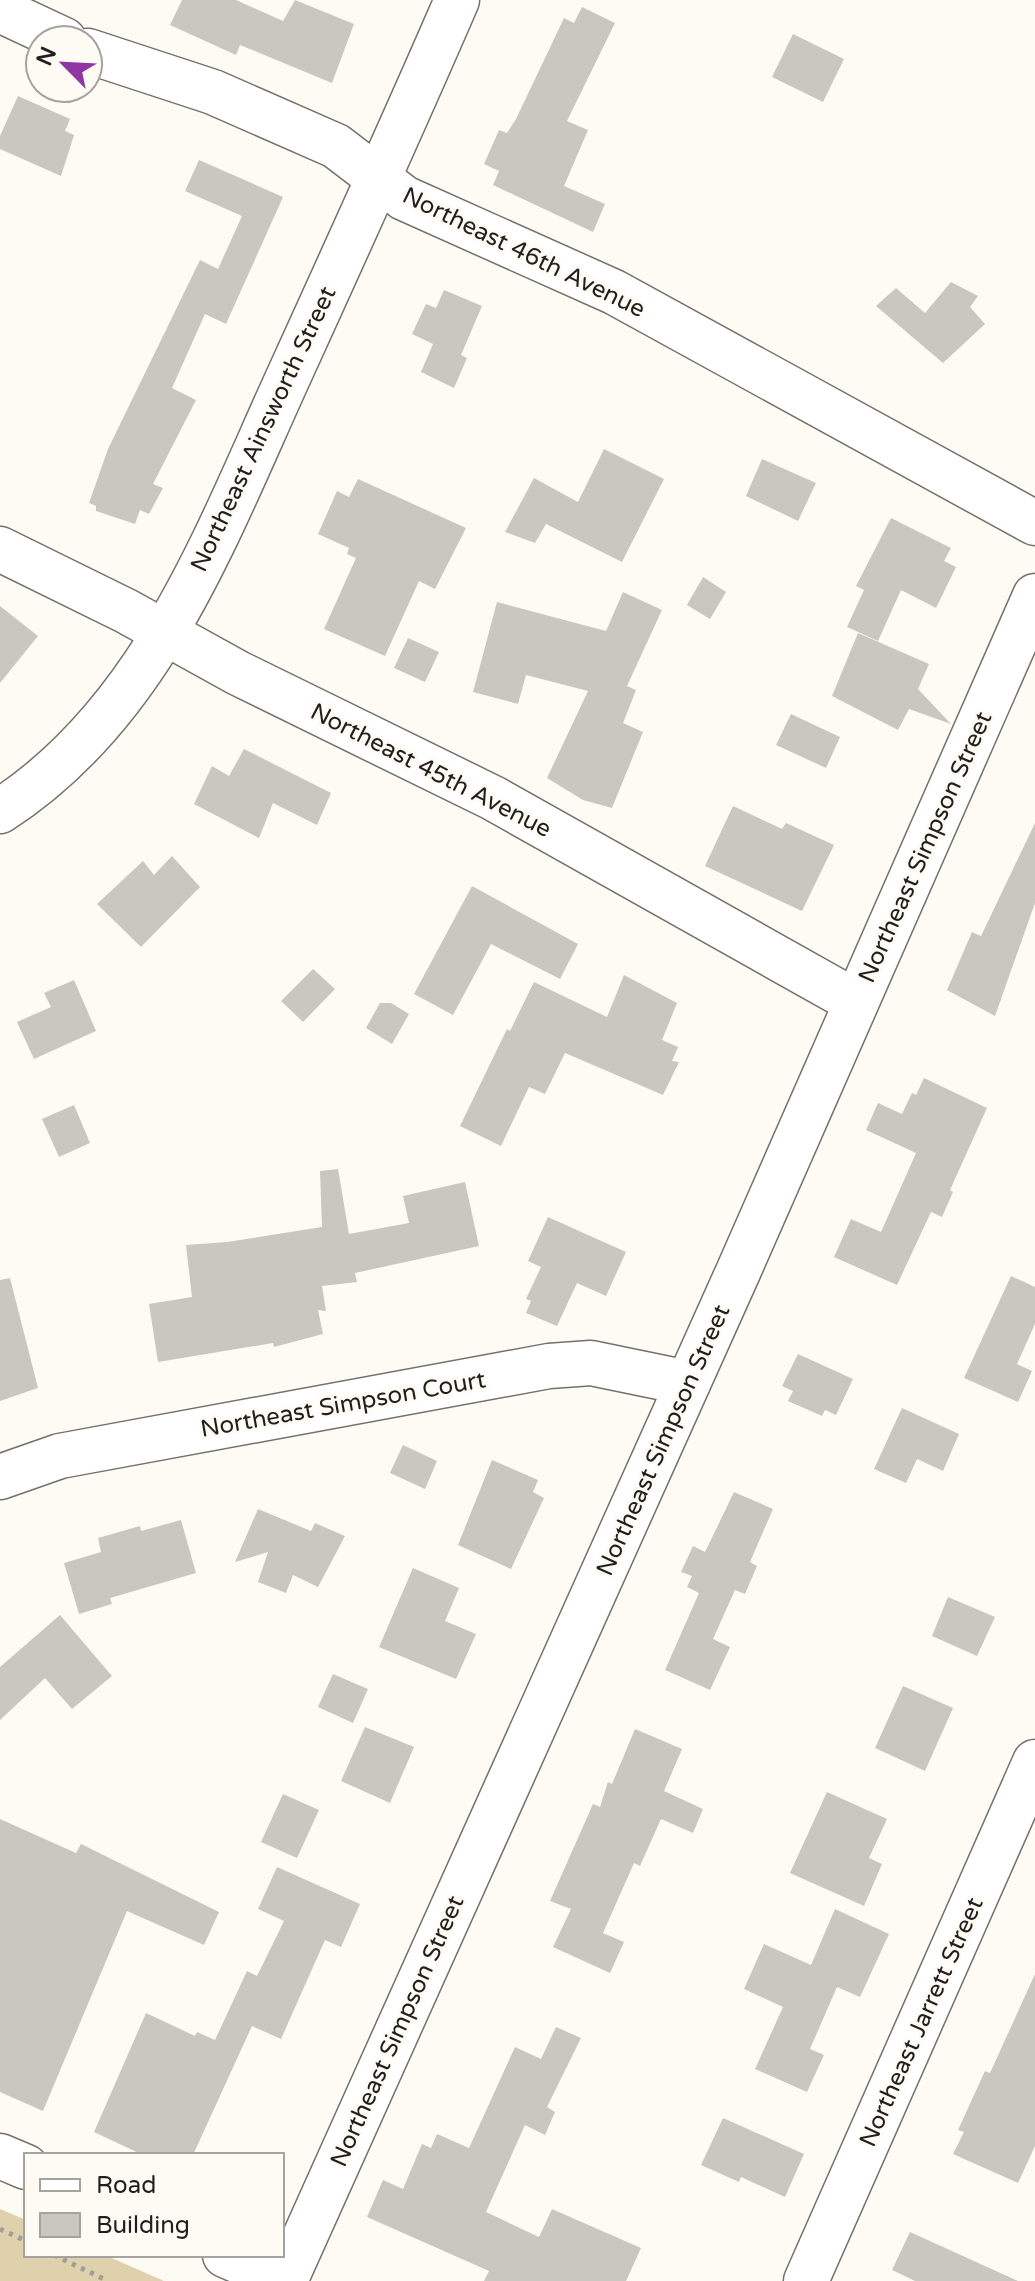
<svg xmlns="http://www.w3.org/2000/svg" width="1035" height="2281" font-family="'Varela Round',sans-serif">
<rect width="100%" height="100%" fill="#fefbf5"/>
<path fill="#ded1ac" d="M0,2209L26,2220V2255H105L164,2281H0Z"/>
<g fill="#c9c7c0">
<path d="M182,0H236L283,21L295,0L354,24L332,83L240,45L236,55L170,25Z"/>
<path d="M582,7L615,23L567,121L588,130L564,186L605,204L593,232L493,185L499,171L484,164L499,130L507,133L516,119L564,18L574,23Z"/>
<path d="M793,34L844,59L823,102L772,77Z"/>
<path d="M18,96L70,119L65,131L74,135L61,176L0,149V136Z"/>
<path d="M199,160L283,197L226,324L205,314L172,388L196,400L153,484L163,488L149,514L140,510L135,524L96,511V506L89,503L108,449L200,260L218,269L242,216L185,191Z"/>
<path d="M951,282L978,296L970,307L985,324L943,363L876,306L896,288L925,313Z"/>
<path d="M444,290L482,306L461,355L467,358L454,388L421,372L433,344L412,334L426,304L436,308Z"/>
<path d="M604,449L664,479L622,562L546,524L535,543L505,532L534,478L578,502Z"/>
<path d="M762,459L816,483L798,521L746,496Z"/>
<path d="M358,479L466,528L435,589L419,581L385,656L324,629L356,558L347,554L349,548L318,534L337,491L349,497Z"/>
<path d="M891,518L951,548L944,561L956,567L936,608L901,590L878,641L847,627L864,590L856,586Z"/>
<path d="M703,577L726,592L710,619L687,605Z"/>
<path d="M623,592L662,610L627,686L636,690L623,723L643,732L612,808L583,800L547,778L588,691L526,675L518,704L473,692L497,602L606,631Z"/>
<path d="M0,606L38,636L0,683Z"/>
<path d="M858,633L929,664L918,689L951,724L909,709L898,730L832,696Z"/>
<path d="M408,638L439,652L425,682L394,668Z"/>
<path d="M791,714L840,737L826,768L776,745Z"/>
<path d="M244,749L331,793L317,825L273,803L259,838L194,804L212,766L229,776Z"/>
<path d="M733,806L782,829L786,823L834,845L802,911L705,866Z"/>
<path d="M1035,823V903L995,1016L947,990L972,932L981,936Z"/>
<path d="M172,856L200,887L141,947L97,904L143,861L154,875Z"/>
<path d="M472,886L578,944L560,979L491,944L453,1015L414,994Z"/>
<path d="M313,969L335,989L303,1022L281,1001Z"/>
<path d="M624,975L677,1003L662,1040L678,1047L672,1061L679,1062L663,1095L565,1053L545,1094L529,1087L501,1146L460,1126L507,1029L510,1031L534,982L607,1017Z"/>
<path d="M74,980L96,1031L34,1059L17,1022L51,1007L44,993Z"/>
<path d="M380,1003H391L409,1014L392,1044L366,1028Z"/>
<path d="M924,1078L987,1108L950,1190L953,1192L942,1217L931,1212L897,1285L834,1257L851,1219L881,1232L916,1153L866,1130L878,1103L902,1114L912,1093L916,1095Z"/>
<path d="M74,1105L90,1143L59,1157L42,1119Z"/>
<path d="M338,1169L349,1234L409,1223L403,1196L465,1182L479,1246L355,1273L357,1282L322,1286L326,1311L318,1310L323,1334L274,1347L273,1343L158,1362L149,1304L192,1297L186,1245L227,1242L322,1227L320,1171Z"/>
<path d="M548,1217L626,1252L606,1296L577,1283L557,1326L526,1313L531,1301L526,1299L541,1267L528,1261Z"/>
<path d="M1011,1276L1035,1287V1324L1017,1364L1032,1371L1018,1402L964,1378Z"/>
<path d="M10,1278L38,1388L0,1401V1280Z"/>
<path d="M798,1354L853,1379L836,1415L825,1410L822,1416L788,1401L793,1391L782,1386Z"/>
<path d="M902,1408L959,1434L943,1471L917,1459L906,1483L874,1469Z"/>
<path d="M403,1445L437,1461L425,1489L390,1473Z"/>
<path d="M492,1460L538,1480L533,1492L544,1498L511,1569L458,1545Z"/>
<path d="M734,1492L773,1509L750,1562L757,1566L745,1594L735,1590L713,1639L730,1647L710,1690L665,1670L699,1593L687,1587L692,1576L681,1572L693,1546L705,1552Z"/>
<path d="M258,1509L311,1531L315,1523L345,1536L318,1587L293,1575L286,1593L258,1582L268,1552L235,1562Z"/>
<path d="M181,1520L196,1573L110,1598L112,1604L79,1614L64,1563L101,1552L98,1538L140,1526L141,1531Z"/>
<path d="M413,1568L459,1588L445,1621L476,1634L456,1679L379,1647Z"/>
<path d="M948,1597L995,1617L977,1656L932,1636Z"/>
<path d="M60,1615L112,1676L72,1709L45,1678L0,1720V1667Z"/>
<path d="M333,1674L368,1689L353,1723L318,1707Z"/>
<path d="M903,1686L953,1708L925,1771L875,1748Z"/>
<path d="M365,1727L414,1747L390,1803L341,1781Z"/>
<path d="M635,1729L682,1749L664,1791L703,1809L693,1833L661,1819L640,1866L634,1863L603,1933L624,1942L610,1973L553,1947L571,1909L550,1901L593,1804L600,1807L608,1782L612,1784Z"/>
<path d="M827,1792L887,1819L869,1858L882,1864L864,1906L790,1873Z"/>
<path d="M283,1794L319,1810L297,1858L261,1842Z"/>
<path d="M0,1819L76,1853L81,1844L219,1912L204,1945L127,1911L43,2111L0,2092Z"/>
<path d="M277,1867L360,1904L341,1947L325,1940L281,2039L252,2026L193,2155H143L94,2132L146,2013L195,2036L197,2032L215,2040L247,1971L257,1976L284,1921L258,1909Z"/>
<path d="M835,1909L889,1934L860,1997L837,1987L810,2049L824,2055L807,2092L755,2069L783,2007L744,1989L764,1944L811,1965Z"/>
<path d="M1035,1974V2146L1018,2183L953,2154L964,2132L958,2130L985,2071L990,2073Z"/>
<path d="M556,2027L581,2038L547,2107L555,2112L545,2135L525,2125L486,2212L539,2237L552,2209L641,2248L626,2281H484L489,2271L367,2217L383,2180L403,2189L422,2144L431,2148L437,2134L469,2148L515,2047L541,2059Z"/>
<path d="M723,2118L804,2154L785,2197L741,2177L739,2182L701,2165Z"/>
<path d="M910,2232L1018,2281H915L892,2270Z"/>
</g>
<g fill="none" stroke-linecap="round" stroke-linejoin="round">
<g stroke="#73716b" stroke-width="47">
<g id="minor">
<path d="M0,10L64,40"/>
<path d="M88,51L213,92L336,146L404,198L614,292L1035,523"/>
<path d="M0,549L126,611L238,673L493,798L856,1002"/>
<path d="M0,811C154,712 218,530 291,371C347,248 403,125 457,0"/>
<path d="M0,1477L60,1456L549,1366L591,1363L688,1383"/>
<path d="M0,2156L26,2167"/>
<path d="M225,2255L284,2281"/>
<path d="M285,2281L738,1272L1035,596"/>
<path d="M806,2281L1035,1762"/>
</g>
</g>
<g stroke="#a09e9a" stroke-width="5" stroke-dasharray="4 6" stroke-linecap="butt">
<path d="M0,2229L26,2241"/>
<path d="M54,2255L108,2281"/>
</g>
<use href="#minor" stroke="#fff" stroke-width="44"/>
</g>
<g text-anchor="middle" stroke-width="6" stroke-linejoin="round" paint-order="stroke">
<g font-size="24" fill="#201f1d" stroke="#fefbf5">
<text transform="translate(524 252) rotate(26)" y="8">Northeast 46th Avenue</text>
<text transform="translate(263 429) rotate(-65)" y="8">Northeast Ainsworth Street</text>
<text transform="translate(431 770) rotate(27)" y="8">Northeast 45th Avenue</text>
<text transform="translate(925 847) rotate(-66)" y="8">Northeast Simpson Street</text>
<text transform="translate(343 1404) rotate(-10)" y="8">Northeast Simpson Court</text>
<text transform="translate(663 1440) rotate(-66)" y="8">Northeast Simpson Street</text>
<text transform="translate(921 2022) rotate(-66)" y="8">Northeast Jarrett Street</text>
<text transform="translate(397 2031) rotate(-66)" y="8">Northeast Simpson Street</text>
</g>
</g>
<rect x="24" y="2153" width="260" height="104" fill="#fefbf5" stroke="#a5a39f" stroke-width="2"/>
<rect x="40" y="2179" width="40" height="12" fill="#ffffff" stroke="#a5a39f" stroke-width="2"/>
<text x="96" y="2193" font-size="24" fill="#201f1d">Road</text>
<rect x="40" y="2213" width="40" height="24" fill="#c9c7c0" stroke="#a5a39f" stroke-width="2"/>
<text x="96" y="2233" font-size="24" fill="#201f1d">Building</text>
<g transform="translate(64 64) rotate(294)"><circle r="38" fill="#fefbf5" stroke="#a5a39f" stroke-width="2"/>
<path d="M0-6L14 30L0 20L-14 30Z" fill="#9036a2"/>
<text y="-12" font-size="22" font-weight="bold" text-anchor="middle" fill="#201f1d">N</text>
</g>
</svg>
